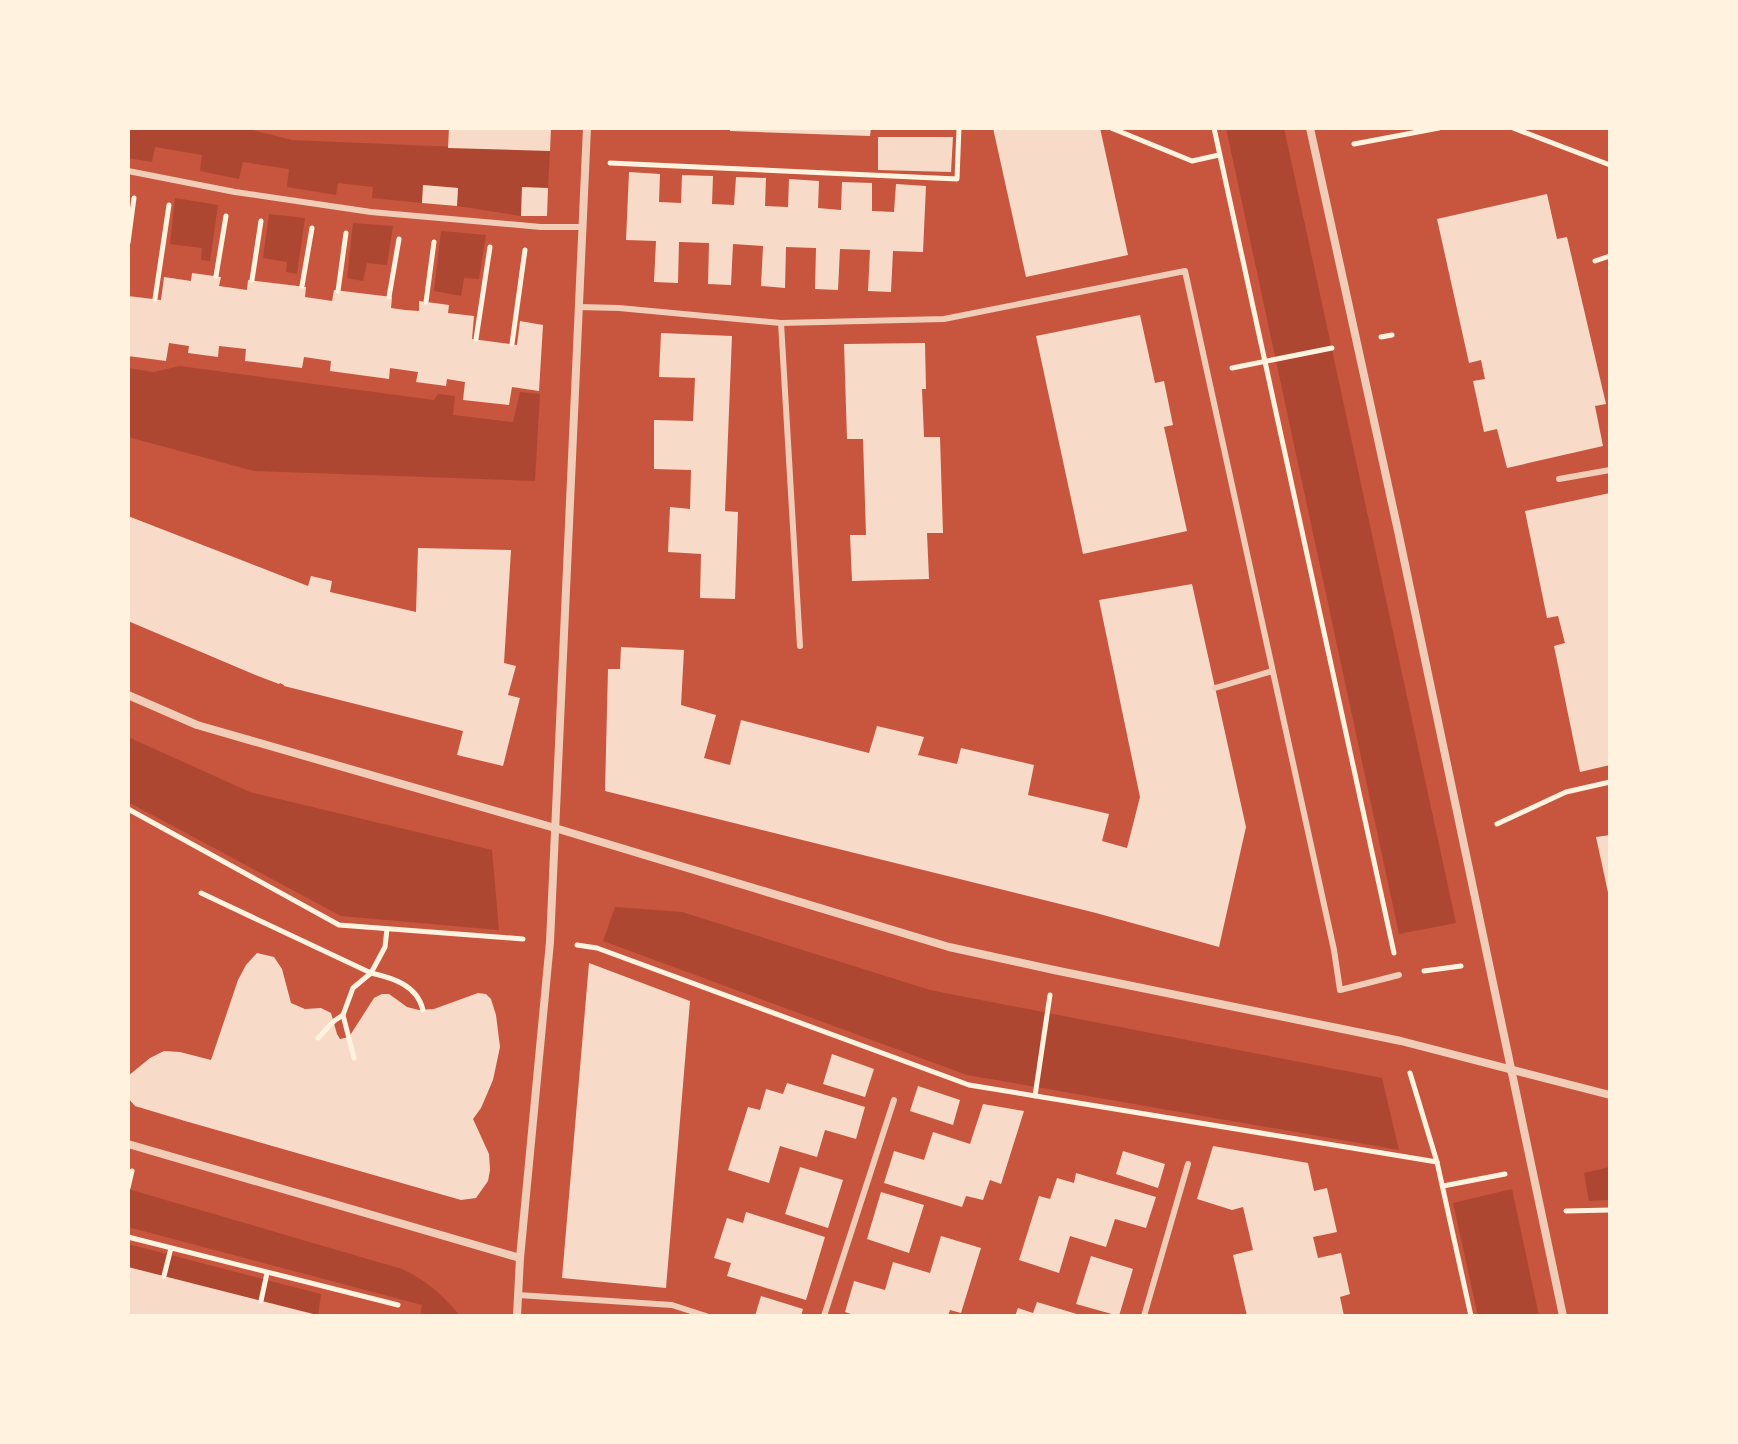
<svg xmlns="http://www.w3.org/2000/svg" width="1738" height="1444" font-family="'Archivo Narrow',sans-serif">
<rect width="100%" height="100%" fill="#c8553d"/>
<g fill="#ae4732">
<path d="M128,128H244L292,140L550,151L548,188H522L521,216L457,206L458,188L424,185L422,203L372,198L373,187L338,183L336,195L287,187L289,169L243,162L239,179L200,171L202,155L155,147L152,162L128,158Z"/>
<path d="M1226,128H1284L1456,923L1399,934Z"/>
<path d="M175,198L218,205L210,261L201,260L202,248L170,244Z"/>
<path d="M269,214L305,218L297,274L286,272L287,262L263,258Z"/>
<path d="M353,223L393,226L387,265L367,263L363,281L347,278Z"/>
<path d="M441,231L486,235L479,279L464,278L461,296L434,291Z"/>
<path d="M180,366L434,400L438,394L455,396L453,415L513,422L520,392L540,394L535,481L254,471L128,437V368L154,372Z"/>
<path d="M128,737L250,792L492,850L499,930L341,916L128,802Z"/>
<path d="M615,907L682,912L930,990L1382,1078L1399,1150L967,1075L603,941Z"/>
<path d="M1610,1167V1200L1589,1201L1584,1173Z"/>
<path d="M128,1189L402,1269C426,1280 443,1295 460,1316H420L422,1305L128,1227Z"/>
<path d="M1512,1189L1539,1316H1478L1453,1203Z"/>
<path d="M128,1244L321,1294L318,1315L128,1268Z"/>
</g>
<g fill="#f7dbc8">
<path d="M449,128H551L550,151L448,148Z"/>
<path d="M730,128H871L870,136L730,131Z"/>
<path d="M993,128H1100L1128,255L1026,277Z"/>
<path d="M878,137H953L951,172L878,170Z"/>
<path d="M629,172L660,174L659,202L681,203L682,175L713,176L712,204L734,205L736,177L766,178L765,206L788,207L789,179L819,181L818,208L841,210L842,182L872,183V211L894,212L896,184L926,186L923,252L893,251L891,292L868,291L870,250L840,249L838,290L815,289L816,248L786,247L785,288L761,286L763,246L733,244L731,285L708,284L709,243L679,242L678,283L654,282L656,241L626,240Z"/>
<path d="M423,185L458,188L457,206L422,203Z"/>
<path d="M522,187L548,188L547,216H521Z"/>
<path d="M1547,194L1557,239L1567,237L1606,404L1595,406L1603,446L1507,468L1497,429L1484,432L1473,381L1485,379L1481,360L1469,363L1437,219Z"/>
<path d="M192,273L221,277L219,286L247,290L248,280L306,287L305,297L332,301L334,290L392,297L391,308L405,310L419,311V301L449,305L448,313L474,316L472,339L517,345L520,321L543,325L539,391L512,387L509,405L463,400L465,382L447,379L446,386L416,382L418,372L390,368L389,379L330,371L331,361L304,357L302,368L245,361L246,349L219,346L218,357L188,353L189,346L169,343L166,361L128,356V296L161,300L164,277L191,281Z"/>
<path d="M1140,315L1155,383L1164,381L1173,425L1164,427L1187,531L1083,554L1036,336Z"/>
<path d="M661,333L732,336L725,511L738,512L735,599L700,598L701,554L668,552L670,507L690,509L691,470L654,469V420L693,421L695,378L659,377Z"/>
<path d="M925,343L926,389H922L924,437H940L943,533H927L929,579L852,581L850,535H866L863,439H847L844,344Z"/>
<path d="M1610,493V765L1580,772L1554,646L1565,643L1558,616L1547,618L1525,511Z"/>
<path d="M128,516L308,586L311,576L332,581L330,592L416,612L418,548L511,550L504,663L516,666L508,695L520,698L503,766L457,755L463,731L284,686V685L280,683L279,684L258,676L128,621Z"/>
<path d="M1192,584L1246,827L1219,947L1096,913L605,791L608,669H620L621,647L684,650L681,705L716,715L704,758L730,765L741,720L869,753L877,726L924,737L918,755L957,764L961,748L1034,765L1028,795L1109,814L1102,841L1127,848L1140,797L1099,600Z"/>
<path d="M1610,835V897H1609L1596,837Z"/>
<path d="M257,953L274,957L282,969L291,1003L305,1009L321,1008L331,1013L337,1034L340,1039L349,1037L374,998L382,994H389L407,1007L419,1010L434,1009L478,993L486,994L491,999L496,1015L500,1047L493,1080L481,1108L473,1119L489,1154L490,1170L488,1181L476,1198L461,1200L185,1121L135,1106L128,1098V1076L150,1058L164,1051L180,1052L211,1060L238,980L246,965Z"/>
<path d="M589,963L690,1001L666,1288L562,1278Z"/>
<path d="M832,1054L874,1069L865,1097L823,1084Z"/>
<path d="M787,1083L865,1107L856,1139L825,1130L817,1157L780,1146L769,1183L728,1170L748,1107L760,1110L766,1089L783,1094Z"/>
<path d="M918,1086L960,1100L953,1125L910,1111Z"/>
<path d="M983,1104L1024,1111L1001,1184L990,1180L983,1200L966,1196L962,1207L884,1183L894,1151L924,1160L933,1132L970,1144Z"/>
<path d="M1213,1146L1308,1163L1314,1191L1327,1188L1337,1232L1313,1237L1318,1258L1341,1253L1350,1294L1340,1297L1344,1316H1247L1233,1255L1253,1250L1243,1207L1232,1210L1197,1199Z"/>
<path d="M1123,1151L1165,1164L1158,1188L1116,1174Z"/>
<path d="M800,1167L843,1180L828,1228L785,1214Z"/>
<path d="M1076,1173L1156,1197L1146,1228L1115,1219L1106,1247L1070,1236L1059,1273L1019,1260L1039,1196L1050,1199L1057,1178L1074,1183Z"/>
<path d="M881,1192L924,1205L909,1253L867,1239Z"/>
<path d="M746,1212L825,1237L806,1300L727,1276L731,1263L714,1258L727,1218L743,1223Z"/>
<path d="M941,1236L981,1248L961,1313L950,1310L948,1316H857L845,1312L854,1281L885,1290L893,1262L930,1273Z"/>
<path d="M1091,1256L1133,1269L1119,1316L1076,1304Z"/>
<path d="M128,1267L317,1315V1316H128Z"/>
<path d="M761,1296L803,1309L801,1316H755Z"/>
<path d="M1037,1302L1080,1315V1316H1015L1018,1308L1033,1313Z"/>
</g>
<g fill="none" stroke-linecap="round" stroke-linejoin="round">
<g stroke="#fff3e0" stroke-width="5">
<path d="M1111,128L1192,161L1219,155"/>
<path d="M1214,128L1394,953"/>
<path d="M1513,128L1610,165"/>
<path d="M1354,144L1439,128"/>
<path d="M610,163L957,179L959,128"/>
<path d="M128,243L134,198"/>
<path d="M1595,261L1610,256"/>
<path d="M216,276L226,216"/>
<path d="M252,280L261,221"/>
<path d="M302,286L312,228"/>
<path d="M338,291L346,233"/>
<path d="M389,297L399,239"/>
<path d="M155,299L169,205"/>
<path d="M426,302L434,242"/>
<path d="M1381,337L1392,335"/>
<path d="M476,339L490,247"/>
<path d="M512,344L525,250"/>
<path d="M1232,368L1332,348"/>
<path d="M128,809L339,925L523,939"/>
<path d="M1497,824L1566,792L1610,782"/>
<path d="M201,893L371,973C393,978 417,985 423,1010"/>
<path d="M577,945L597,948L969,1085L1437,1162"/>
<path d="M1424,971L1461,966"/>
<path d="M343,1015L354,1058"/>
<path d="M318,1038L334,1021L343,1015L353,988L371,973L385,947L387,929"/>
<path d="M1410,1073L1437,1162L1471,1316"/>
<path d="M1035,1096L1050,995"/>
<path d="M1443,1186L1505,1174"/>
<path d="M128,1188L132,1171"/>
<path d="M1566,1211L1610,1210"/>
<path d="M128,1237L398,1305"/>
<path d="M164,1276L171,1248"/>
<path d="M261,1301L267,1273"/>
</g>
<g stroke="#f1ccb7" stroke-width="6">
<path d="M128,171L235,192L371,212L541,227H582"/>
<path d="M578,307L619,308L781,323L944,319L1185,271L1334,950L1340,990L1399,975"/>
<path d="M781,323L800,646"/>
<path d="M1559,479L1610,470"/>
<path d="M1215,688L1272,671"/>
<path d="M518,1295L672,1305L706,1316"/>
<path d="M824,1316L894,1100"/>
<path d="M1144,1316L1188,1164"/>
</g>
<g stroke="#f1ccb7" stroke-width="8">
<path d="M1310,128L1398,531L1563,1316"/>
<path d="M128,695L197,725L555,828L949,947L1054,970L1401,1041L1610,1095"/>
<path d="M128,1144L520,1258"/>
<path d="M517,1316L520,1258L550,942L587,128"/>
</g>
</g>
<rect width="1738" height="1444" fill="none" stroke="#fff3e0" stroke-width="260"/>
</svg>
